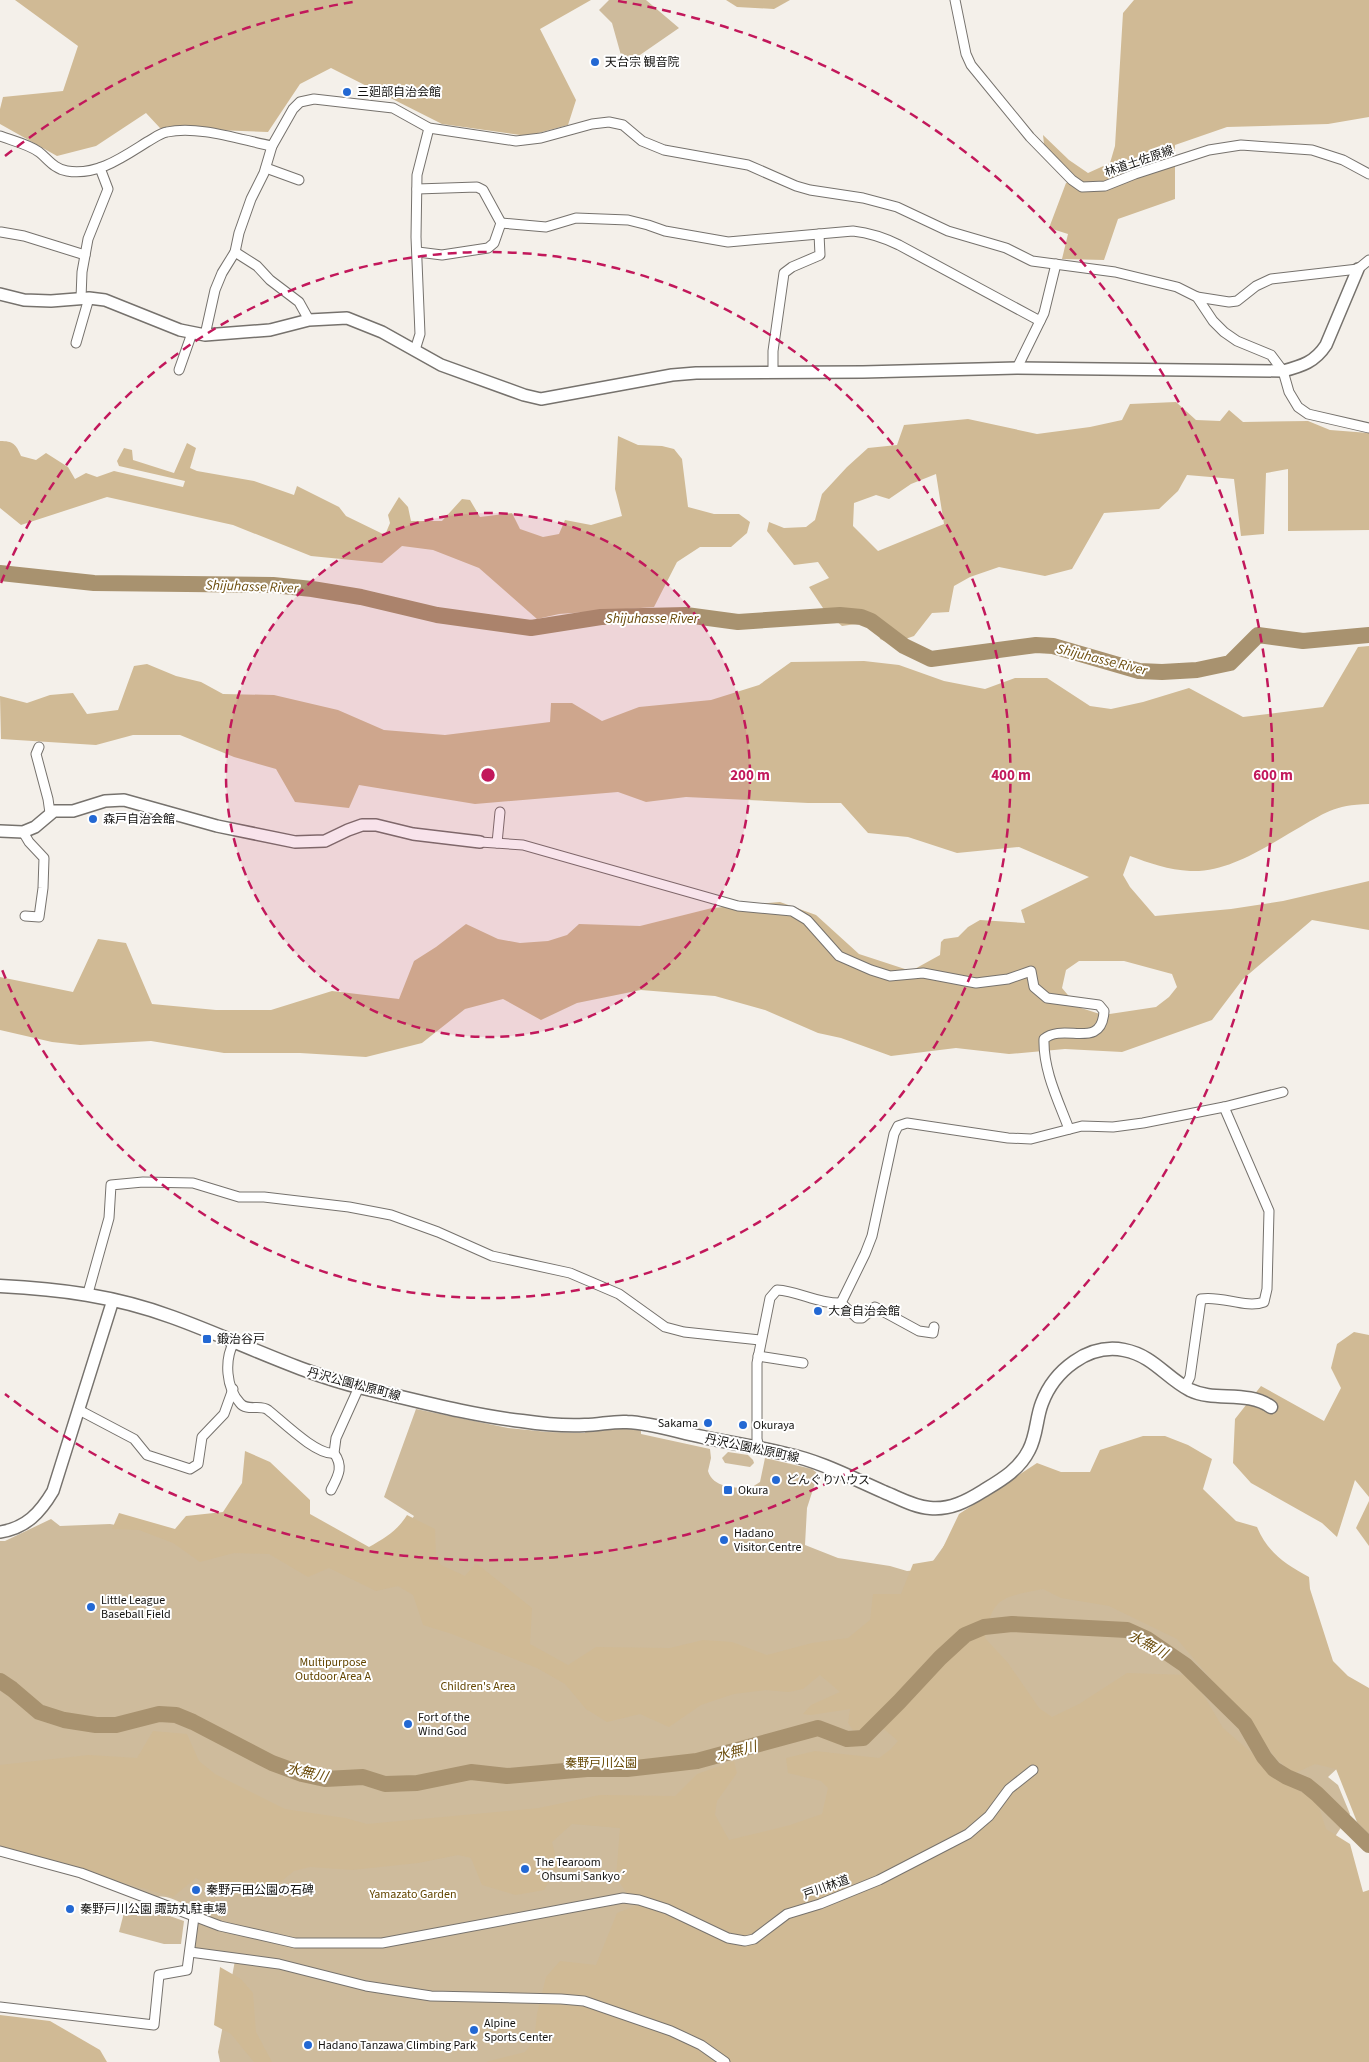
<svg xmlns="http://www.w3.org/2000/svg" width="1369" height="2062" font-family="'Source Sans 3','Noto Sans JP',sans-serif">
<rect width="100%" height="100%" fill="#f4f0ea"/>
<g fill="#cebb9c">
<path d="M609,0H646L679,28L624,66L612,23L599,10Z"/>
<path d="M416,1409L508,1428L548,1432L585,1433L586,1429L641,1428V1434L710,1449L711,1458L708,1471C713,1488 734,1487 749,1489L760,1482L765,1458L812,1469L818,1474L807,1508L805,1545L838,1558L890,1566L907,1571L919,1570L933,1561L977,1500L1369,1739L1328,1777L1338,1785L1350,1814L1334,1838L830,2062H220L218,2052L236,1955L193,1950L197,1911C186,1906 169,1894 158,1897L88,1871L0,1846V1541H5L51,1519L60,1526L110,1524L167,1534L372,1555L407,1526L414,1516L384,1497Z"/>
<path d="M728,1452L748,1455L753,1460L754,1463L750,1467L725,1463L722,1458Z"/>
<path d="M127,1901L184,1921L181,1944H164L119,1932Z"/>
</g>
<g fill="#d0ba95" fill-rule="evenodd">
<path d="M15,0H591L540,29L576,100L568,125L527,136L442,124L331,68L300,84L268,132L160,128L146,113L96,146L57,156L0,124V109L3,97L63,91L78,46Z"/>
<path d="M726,0H790L774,9L737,7Z"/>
<path d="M1134,0H1369V117L1328,124L1227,127L1175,145V199L1118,219L1104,260L1062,259L1068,234L1049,228L1066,183L1076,180L1044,144L1043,135L1069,160L1088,173L1110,163L1115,146L1123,13Z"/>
<path d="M1176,402L1196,420L1220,421L1229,410L1243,422L1308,421L1330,430L1369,433V530L1288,531V469L1266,473L1264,534L1241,536L1234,479L1187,475L1178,491L1159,509L1104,513L1072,569L1045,576L999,567L970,577L954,586L949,612L932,613L914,636L891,644L880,639L877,621L870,615L856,624L842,626L825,611L809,587L829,578L818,562L794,565L767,531L769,522L784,528L806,527L815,520L822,494L847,467L868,448L897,445L904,425L968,419L1037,434L1090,427L1122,420L1130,404ZM936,474L944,524L878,551L853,526L854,503L876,495L889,499L911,484Z"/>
<path d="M618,436L638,445L662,446L674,449L682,459L688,507L714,514H739L750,522L747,533L731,547H700L677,562L654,607L559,614L537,619L479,568L433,550L402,546L382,563L311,556L233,525L107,497L21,525L0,508V441C13,441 16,444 21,456L36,460L46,453L68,467L75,479L86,473L97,477L114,471L183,487L185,481L119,466L117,461L124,448L132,450L133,460L174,473L187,443L196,448L190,468L197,471L254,481L294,495L297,486L339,507L346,516L385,535L390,523L388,515L399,497L408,507L411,521H442L462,499L470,500L480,517L512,513L520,529L543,537L559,534L565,520L591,525L622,516L615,489Z"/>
<path d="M1369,646V804C1333,805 1325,813 1295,830C1264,848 1227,873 1190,871C1169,870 1149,863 1130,856L1123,875L1130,887L1155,916L1231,909L1283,901L1369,881V930L1312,920L1243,979L1212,1020L1122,1052L1065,1049L1009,1054L956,1048L891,1056L841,1038L818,1033L765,1010L715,996L641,990L577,1003L541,1020L503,999L465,1009L422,1043L366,1057L300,1053H224L151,1041L80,1045L52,1042L0,1030V977L73,992L98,939L126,943L152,1004L216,1010H271L332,991L399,999L414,961L436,947L466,924L498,939L520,943L548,941L567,935L579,924L640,926L712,908L780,902L816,915L859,954L911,971L940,955L941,942L944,939L958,937L968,927L980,920L1025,923L1021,910L1089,877L1019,847L957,853L908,837L868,833L841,803H808L686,797L646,802L618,792L475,804L359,785L349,808L295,802L276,769L234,757L180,735H133L96,745L1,739L0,696L27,703L50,695L73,693L87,714L118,710L134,666L147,664L176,676L201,682L223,694L274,695L338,710L384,730L445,735L550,722L551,703H572L602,721L639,707L711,700L759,685L791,662L864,661L899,665L944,681L985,689L1015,678H1047L1090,706L1111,709L1143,702L1189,688L1243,717L1323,707L1358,647ZM1079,961H1124L1172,974L1177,987L1169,997L1156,1007L1103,1015L1078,1007L1062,988L1066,970Z"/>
<path d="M1354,1332L1369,1335V1497L1355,1480L1337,1537L1322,1523L1251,1483L1233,1463L1235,1419L1261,1386L1324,1421L1341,1388L1331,1368L1337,1344Z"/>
<path d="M1143,1436H1165L1188,1445L1212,1459L1203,1489L1236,1521L1257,1527C1268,1553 1285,1564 1309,1577L1310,1589L1333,1661L1348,1676L1369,1688V1834L1357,1822L1336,1769L1315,1764L1293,1774L1275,1757L1259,1735L1177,1639L1109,1606L1061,1598L1043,1589C1005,1597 992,1595 985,1638L1008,1663L1039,1708L1052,1717L1079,1704L1127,1673L1188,1675L1206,1699L1223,1728L1289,1785L1317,1801L1326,1829L1350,1844L1363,1892L1369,1890V2062H486L525,2052L534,2041L537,2014L546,1977L560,1961L596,1965L617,1913L635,1906L616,1877L620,1828L572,1824L552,1842L558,1866L544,1890L516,1895L482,1885L471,1858L458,1855L418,1863L352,1870L310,1867L294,1871L272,1889L235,1893L218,1892L196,1878L173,1897L0,1847V1765L89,1755L137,1758L153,1731L187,1734L199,1761L215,1774L285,1809L345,1818L367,1824L539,1808L600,1795L675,1796L697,1774L734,1761L737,1773L717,1801L715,1815L729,1840L790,1825L822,1814L828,1788L821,1781L788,1773L786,1758L815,1751L879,1758L891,1749L898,1741L884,1729L853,1730L848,1723L850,1709L811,1715L803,1714L811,1705L840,1692L820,1675L803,1689L789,1692L765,1690L734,1694L701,1705L669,1727L640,1714L607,1722L586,1709L565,1684L537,1668L452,1634L423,1625L413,1595L398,1586L376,1591L329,1568L308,1577L269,1554L234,1553L200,1562L173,1543L139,1530L112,1529L119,1513L175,1529L186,1516L223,1512L242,1483L245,1451L270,1462L310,1500V1514L369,1547C385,1538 398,1530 407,1515L435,1529L436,1557L441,1565L465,1576L476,1563L532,1608L530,1644L568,1665L596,1647L670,1648L703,1640L732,1642L767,1655L812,1643L848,1638L870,1620L873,1594H901L913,1564L937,1560L959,1514L1037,1463L1061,1472H1090L1100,1450Z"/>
<path d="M1369,1501V1546L1356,1528Z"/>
<path d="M220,1967L241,1979L253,1993L256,2032L272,2062H254L231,2034L214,2025Z"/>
<path d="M0,2015L50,2021L100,2050L107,2062H0Z"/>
</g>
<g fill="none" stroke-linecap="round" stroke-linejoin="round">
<g stroke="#a8926f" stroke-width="16">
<path d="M0,573L94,583L273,585L312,589L361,597L437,615L531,628L601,617L686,615L738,622L840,615L861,617L871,621L904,646L931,659L1036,645L1053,646L1139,671L1162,672L1197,670L1230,663L1258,635L1303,641L1369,635"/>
<path d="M0,1681L12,1689L39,1712L64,1720L96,1725H116L159,1714L176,1715L193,1722L272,1763L302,1774L325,1779L363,1777L385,1784L417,1783L471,1772L507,1776L587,1769H627L697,1761L818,1728L847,1739L863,1738L899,1702L940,1658L965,1635L984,1627L1012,1624L1127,1630L1147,1639L1185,1665L1245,1724L1264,1757L1274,1769L1287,1777L1306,1785L1317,1794L1369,1845"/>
</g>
<g stroke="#76726d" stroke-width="11">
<g id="minor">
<path d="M955,0L966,54L971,65L1030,137L1072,180L1082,187L1105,186L1135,174L1209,150L1241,145L1312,150L1343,160L1369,174"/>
<path d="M0,136C13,141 28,144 39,152C48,159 54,169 67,171C97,176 123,157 147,142C153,139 160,133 167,132C198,125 241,140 272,146"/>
<path d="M266,168L299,180"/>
<path d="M417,189L477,187L483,190L501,223"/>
<path d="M501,223L546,227L576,218L628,220L648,225L665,231L728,242L853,231C870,233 883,237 899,245L1040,321"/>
<path d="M1,232L24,236L85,255"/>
<path d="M235,252L257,266L270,280L299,302L309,320"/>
<path d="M418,252L442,255L488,248L494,243L501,223"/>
<path d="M1197,297L1229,302L1237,301L1256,286L1271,279L1358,269L1369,260"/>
<path d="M81,298L82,272L88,239L108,189L100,168"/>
<path d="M205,335L215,290L222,273L235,252L239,233L251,199L264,173L272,146L293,109L300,102L314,99L393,108L429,128L516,141L541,138L592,124L609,122L623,125L642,141L664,150L748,165L796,186L810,190L863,198L897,207L948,231L1006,248L1032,261L1115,272L1177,287L1197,297L1213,321L1224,332L1237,341L1271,355L1283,371L1289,392L1298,407L1308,414L1369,428"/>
<path d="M76,343L89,298"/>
<path d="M415,350L420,334L416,237L417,175L429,128"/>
<path d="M1017,368L1044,313L1056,264"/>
<path d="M179,370L192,333"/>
<path d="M773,372V351L784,273L792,267L820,255L819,234"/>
<path d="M39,747L36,754L48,799L50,813"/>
<path d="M23,832L29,842L44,858L43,888L39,917L25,916"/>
<path d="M480,842L523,845L738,906L792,911L807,920L839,956L871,970L890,976L923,973L976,983L1008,979L1031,971L1034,987L1047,998L1099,1005L1104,1011C1102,1051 1064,1022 1044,1039C1043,1070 1058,1100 1069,1129"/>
<path d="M497,843L500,812"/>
<path d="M1224,1107L1283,1092"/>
<path d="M88,1293L109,1218L111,1185L143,1182L193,1183L239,1197H264L349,1207L391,1215L438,1232L492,1256L570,1273L619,1294L665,1327L684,1332L760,1340"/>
<path d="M841,1303L865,1254L872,1236L894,1134L898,1126L907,1123L1008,1138L1031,1139L1082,1126L1113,1127L1143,1123L1224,1107L1269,1211L1267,1289L1264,1302C1246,1309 1221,1295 1201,1299L1190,1377L1185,1387"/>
<path d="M234,1342C224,1360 226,1388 240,1403C247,1412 260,1404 268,1410C282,1421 317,1456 334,1453"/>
<path d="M758,1356L803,1363"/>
<path d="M79,1410L134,1439L147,1455L190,1469L198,1464L202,1437L224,1414L233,1389"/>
<path d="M759,1448L757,1439V1363L770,1298L777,1290C799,1291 818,1304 841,1303L857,1318H862L875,1307L919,1331L933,1333L934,1327"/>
<path d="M331,1490C338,1476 344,1467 334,1453L336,1438L359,1387"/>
<path d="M0,1851L81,1873L220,1926L295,1943H382L623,1898L639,1900L667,1909L728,1938L745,1941L754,1939L787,1914L820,1904L879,1880L968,1834L989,1816L1009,1789L1033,1770"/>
<path d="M190,1952L279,1964L366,1986L431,1996L561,1999L584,2001L671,2031L701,2045L725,2062"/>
<path d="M0,2007L154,2025L159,1975L187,1970L194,1917"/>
</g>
</g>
<g stroke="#76726d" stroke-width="14">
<g id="tertiary">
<path d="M0,294L24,300L51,301L89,298L105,300L180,330L205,335L270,330L309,320L347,318L382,332L441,365L524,395L541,399L672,375L696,373L863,372L1017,368L1283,371C1302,366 1315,362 1326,345L1358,269"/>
<path d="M0,831L23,832L35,827L54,811H73L105,801L124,800L217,826L295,842L325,841L348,830L362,825H376L413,834L480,842"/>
<path d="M0,1532C26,1528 40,1513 53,1491L113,1300"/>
</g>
</g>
<g stroke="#76726d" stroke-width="15">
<path id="secondary" d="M0,1286C60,1289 115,1296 172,1317C236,1340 297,1372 363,1388C415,1400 469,1415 522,1421C542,1424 564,1426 585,1425C599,1425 613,1421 627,1422C652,1423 678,1432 703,1437C730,1443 758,1447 786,1454C820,1461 852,1478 884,1492C899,1498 914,1507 930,1508C950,1510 967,1501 983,1491C1001,1480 1019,1470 1029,1450C1037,1435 1036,1418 1042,1403C1054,1371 1088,1343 1124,1350C1154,1356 1165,1377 1190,1390C1215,1402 1247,1390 1271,1407"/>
</g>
<use href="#minor" stroke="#fff" stroke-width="9"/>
<use href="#tertiary" stroke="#fff" stroke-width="11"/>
<use href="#secondary" stroke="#fff" stroke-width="12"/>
</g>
<circle cx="488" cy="775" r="262" fill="#c2185b" fill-opacity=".12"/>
<g fill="none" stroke="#c2185b" stroke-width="2.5" stroke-dasharray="9 6">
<circle cx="488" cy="775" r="262"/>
<path d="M1 583A523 523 0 1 1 1 967"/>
<path d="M5 156A785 785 0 0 1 358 1M618 1A785 785 0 1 1 5 1394"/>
</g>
<g fill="#2368d3" stroke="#fff" stroke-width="2">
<circle cx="595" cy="62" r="5"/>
<circle cx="347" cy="92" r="5"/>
<circle cx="93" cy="819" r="5"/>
<circle cx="818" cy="1311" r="5"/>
<rect x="202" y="1334" width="10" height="10" rx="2.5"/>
<circle cx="708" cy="1423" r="5"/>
<circle cx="743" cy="1425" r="5"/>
<circle cx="776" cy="1480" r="5"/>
<rect x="723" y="1485" width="10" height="10" rx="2.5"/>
<circle cx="724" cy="1540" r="5"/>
<circle cx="91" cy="1607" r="5"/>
<circle cx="408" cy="1724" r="5"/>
<circle cx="525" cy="1869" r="5"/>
<circle cx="196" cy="1890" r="5"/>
<circle cx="70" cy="1909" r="5"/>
<circle cx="474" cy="2030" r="5"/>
<circle cx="308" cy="2045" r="5"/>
</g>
<g text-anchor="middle" stroke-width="4" stroke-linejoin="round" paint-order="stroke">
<g font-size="12" fill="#131210" stroke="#fff" text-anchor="start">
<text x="605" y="66">天台宗 観音院</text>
<text x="357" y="96">三廻部自治会館</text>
<text x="103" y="823">森戸自治会館</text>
<text x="828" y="1315">大倉自治会館</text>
<text x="217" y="1343">鍛治谷戸</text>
<text x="698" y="1427" text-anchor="end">Sakama</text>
<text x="753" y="1429">Okuraya</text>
<text x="786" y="1484">どんぐりハウス</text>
<text x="738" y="1494">Okura</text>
<text x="734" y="1537">Hadano<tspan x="734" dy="14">Visitor Centre</tspan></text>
<text x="101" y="1604">Little League<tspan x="101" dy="14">Baseball Field</tspan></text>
<text x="418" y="1721">Fort of the<tspan x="418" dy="14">Wind God</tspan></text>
<text x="535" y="1866">The Tearoom<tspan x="535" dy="14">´Ohsumi Sankyo´</tspan></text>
<text x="206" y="1894">秦野戸田公園の石碑</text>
<text x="80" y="1913">秦野戸川公園 諏訪丸駐車場</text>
<text x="484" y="2027">Alpine<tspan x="484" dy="14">Sports Center</tspan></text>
<text x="318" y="2049">Hadano Tanzawa Climbing Park</text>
</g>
<g font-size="12" fill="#131210" stroke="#fff">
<text transform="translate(1139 161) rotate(-19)" y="4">林道土佐原線</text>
<text transform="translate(354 1384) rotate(15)" y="4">丹沢公園松原町線</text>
<text transform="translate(752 1448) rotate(12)" y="4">丹沢公園松原町線</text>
<text transform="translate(826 1887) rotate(-20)" y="4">戸川林道</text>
</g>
<g font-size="12" fill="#634500" stroke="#fff">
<text x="333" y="1666">Multipurpose<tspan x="333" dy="14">Outdoor Area A</tspan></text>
<text x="478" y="1690">Children's Area</text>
<text x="601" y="1767">秦野戸川公園</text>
<text x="413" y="1898">Yamazato Garden</text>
</g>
<g font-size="14" font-style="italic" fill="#6c4d0d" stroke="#fff">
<text transform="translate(252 586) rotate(2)" y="5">Shijuhasse River</text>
<text x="652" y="623">Shijuhasse River</text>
<text transform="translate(1102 659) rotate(14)" y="5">Shijuhasse River</text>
<text transform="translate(1148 1644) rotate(29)" y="5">水無川</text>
<text transform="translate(736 1751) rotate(-15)" y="5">水無川</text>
<text transform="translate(307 1772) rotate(13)" y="5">水無川</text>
</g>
</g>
<circle cx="488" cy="775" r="8" fill="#c2185b" stroke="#fff" stroke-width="2.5"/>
<g font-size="15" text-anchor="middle" font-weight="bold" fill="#c2185b" stroke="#fff" stroke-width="4" stroke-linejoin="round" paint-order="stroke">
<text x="750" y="780">200 m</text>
<text x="1011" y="780">400 m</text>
<text x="1273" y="780">600 m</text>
</g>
</svg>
